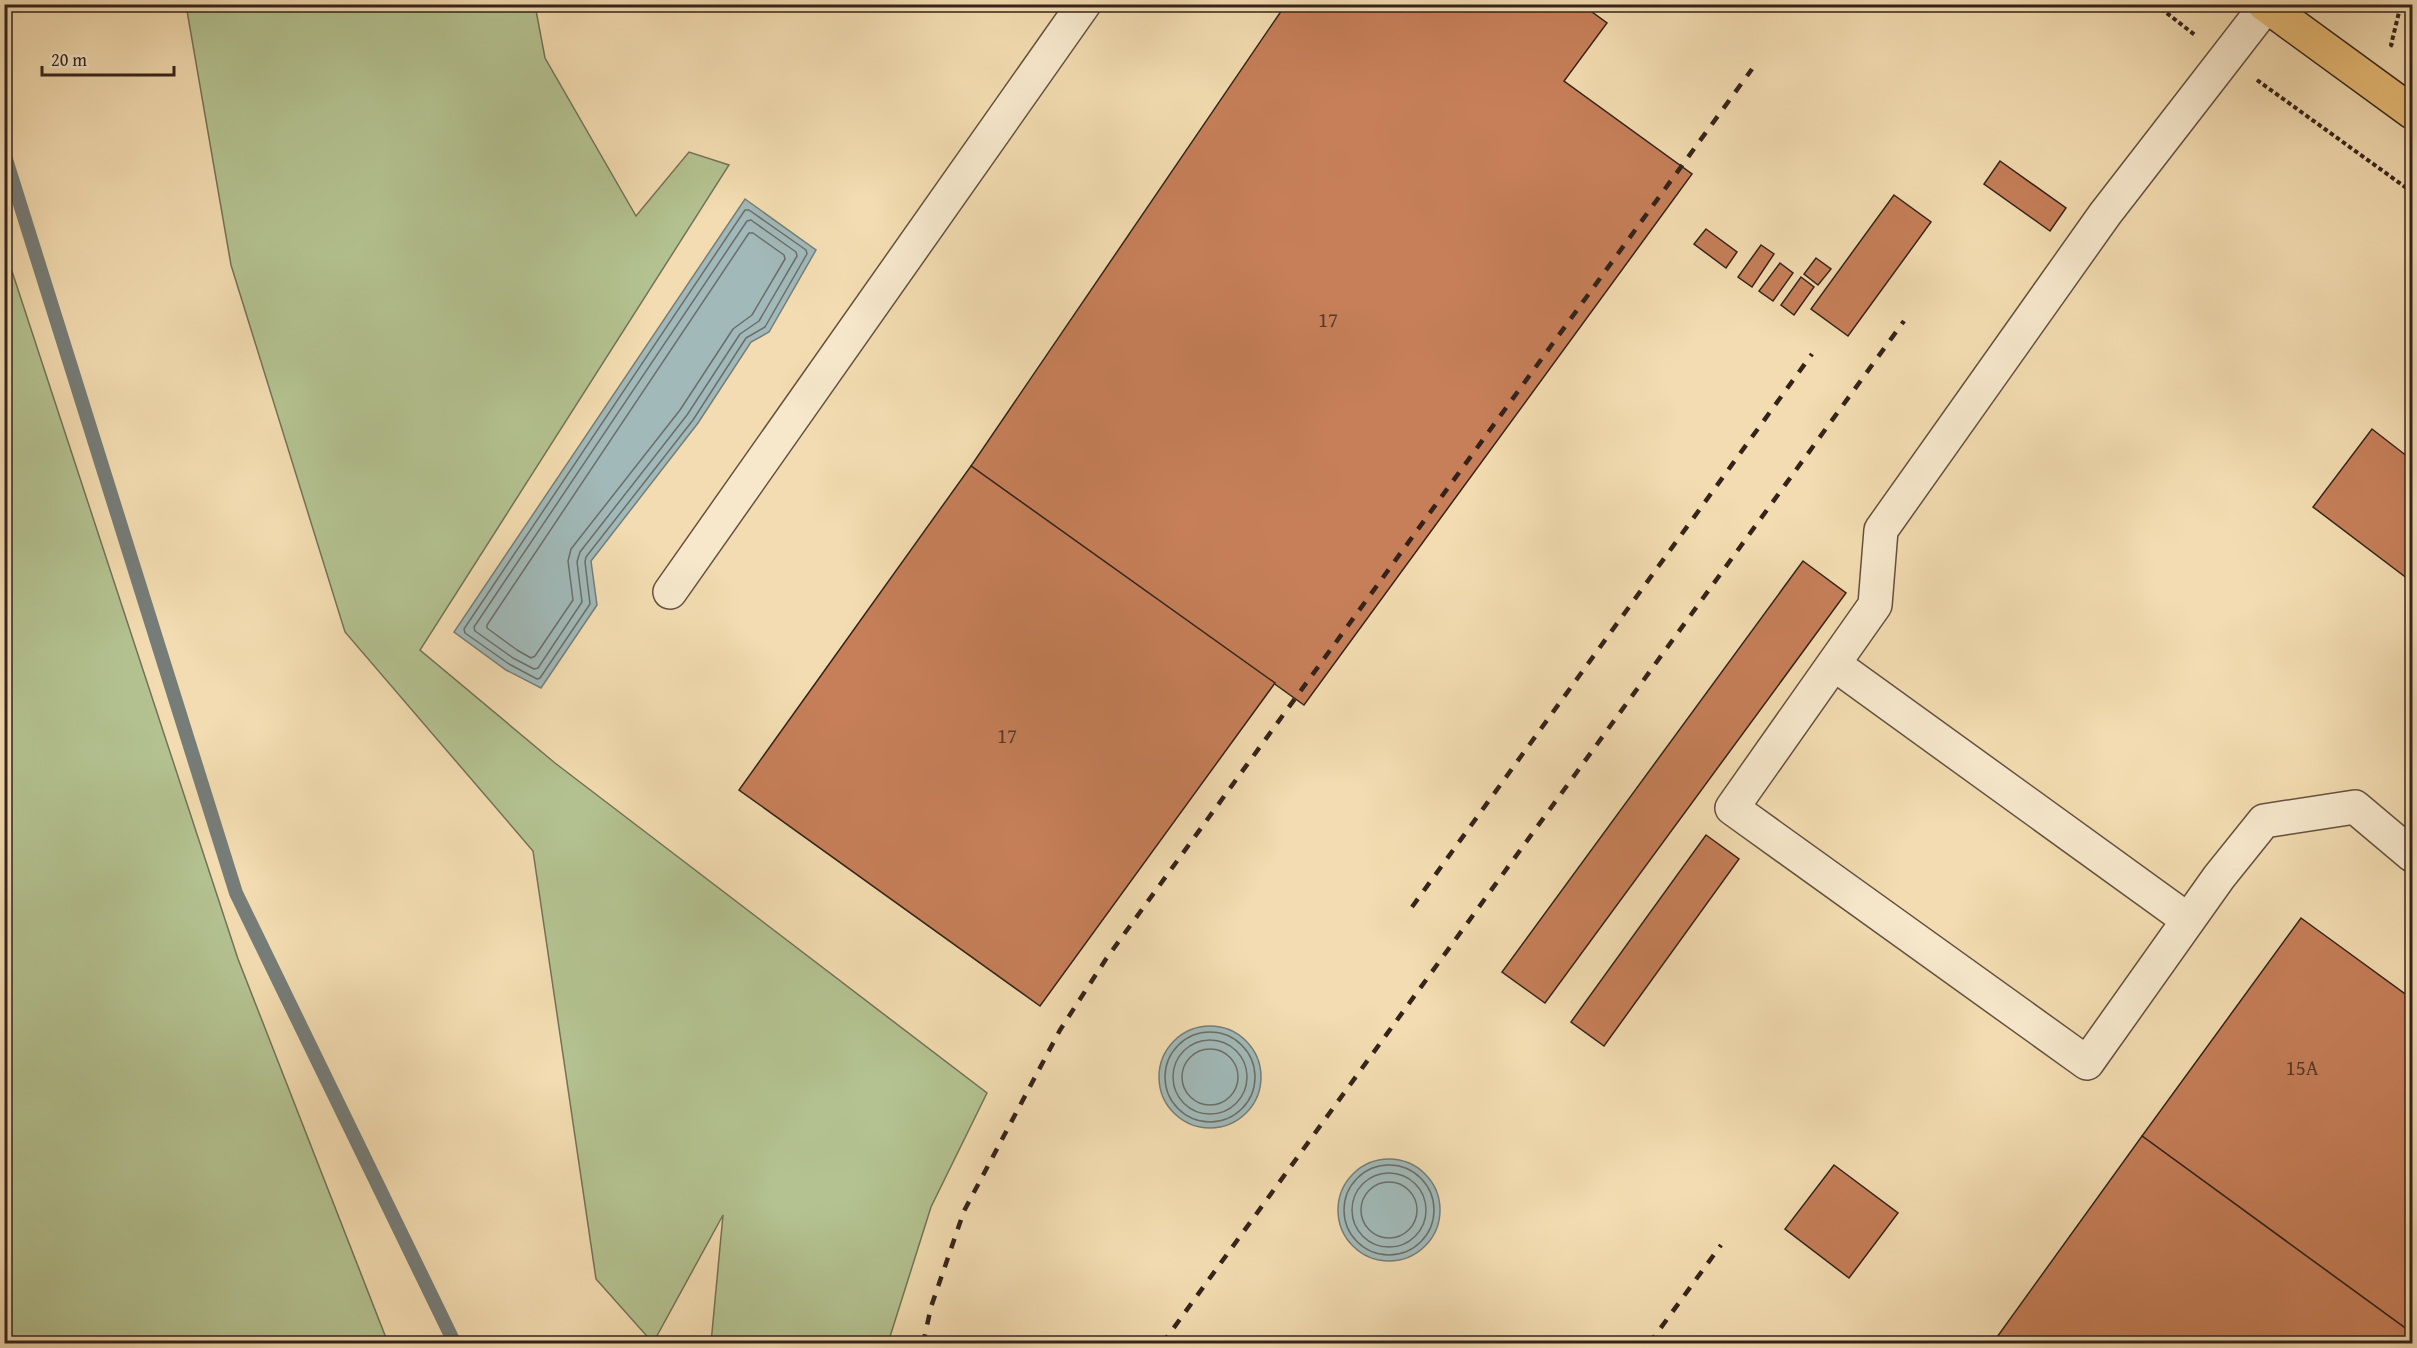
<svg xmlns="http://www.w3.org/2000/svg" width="2417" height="1348" font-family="'Gentium Book Plus',serif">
<rect width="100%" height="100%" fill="#f3dcb1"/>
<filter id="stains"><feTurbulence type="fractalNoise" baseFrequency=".00333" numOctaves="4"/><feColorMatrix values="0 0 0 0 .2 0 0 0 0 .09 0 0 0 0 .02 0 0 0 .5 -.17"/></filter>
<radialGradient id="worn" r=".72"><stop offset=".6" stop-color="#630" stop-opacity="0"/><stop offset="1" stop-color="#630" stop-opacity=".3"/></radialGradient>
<g fill="#b4c291" stroke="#747256" stroke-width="1.5">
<path d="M186,5H535L545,58L636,216L689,152L729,165L420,650L555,763L987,1093L931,1207L888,1343H711L723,1215L653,1343L596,1279L533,851L345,632L231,265Z"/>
<path d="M5,250L238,959L388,1343H5Z"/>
</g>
<g fill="#a1b9b8" stroke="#767d79" stroke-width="1.5">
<path d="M745,199L816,250L769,332L751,342L698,423L591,561L597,605L541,688L506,670L454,632Z"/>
<circle cx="1210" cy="1077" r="51"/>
<circle cx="1389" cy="1210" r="51"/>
</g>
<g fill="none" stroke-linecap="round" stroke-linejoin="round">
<g stroke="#6b6e6a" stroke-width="1.5">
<path d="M745,210H749L806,250L807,254L765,327L746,338L693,420L586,557L585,562L590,604L540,678L537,679L509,664L465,633L464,629Z"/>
<path d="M751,220L796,252L797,256L759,321L740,334L687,415L580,552L577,562L582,602L538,668L534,669L513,658L475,631L474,627L747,221Z"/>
<path d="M749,233H753L784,255L785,259L752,315L733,329L680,410L571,549L568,561L573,600L535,656L531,658L517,650L487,628V625Z"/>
<circle cx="1210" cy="1077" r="45"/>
<circle cx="1210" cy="1077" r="37"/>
<circle cx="1210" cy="1077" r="28"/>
<circle cx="1389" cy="1210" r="45"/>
<circle cx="1389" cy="1210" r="37"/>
<circle cx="1389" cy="1210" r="28"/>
</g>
<path stroke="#767d79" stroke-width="14" d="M4,153L236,893L455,1344"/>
</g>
<g fill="#c67f59" stroke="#35231b" stroke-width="1.5">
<path d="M1286,4H1581L1607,23L1564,81L1692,174L1304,705L971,466Z"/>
<path d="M2000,161L2066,208L2050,231L1984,184Z"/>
<path d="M1894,195L1931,222L1848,336L1811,309Z"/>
<path d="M1706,229L1737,252L1726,268L1694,244Z"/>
<path d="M1761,245L1774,254L1752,287L1738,277Z"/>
<path d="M1816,258L1831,269L1818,285L1804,274Z"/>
<path d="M1780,263L1793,273L1773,301L1759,291Z"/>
<path d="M1801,277L1814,287L1794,315L1781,305Z"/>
<path d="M2372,429L2412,460V582L2313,507Z"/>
<path d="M971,466L1275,683L1040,1006L739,790Z"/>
<path d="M1803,561L1846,593L1545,1003L1502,972Z"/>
<path d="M1706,835L1739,859L1604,1046L1571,1022Z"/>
<path d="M2301,918L2412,999V1333L2142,1136Z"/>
<path d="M2142,1136L2412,1333V1344H1992Z"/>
<path d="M1834,1165L1898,1213L1849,1278L1785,1229Z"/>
</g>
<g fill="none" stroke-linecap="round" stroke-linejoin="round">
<g stroke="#645140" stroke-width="36">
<g id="minor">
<path d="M2266,6L2105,214L1881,530L1875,605L1732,808L2087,1063L2219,877L2264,821L2355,807L2412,855"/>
<path d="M670,592L1084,4"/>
<path d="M1834,664L2188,920"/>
</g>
</g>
<g stroke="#35231b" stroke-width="36">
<path id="major" d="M2264,4L2412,112"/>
</g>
<g stroke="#35231b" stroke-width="4" stroke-dasharray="4.5 3" stroke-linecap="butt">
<path d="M2155,4L2195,35"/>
<path d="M2393,46L2391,45L2401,4"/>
<path d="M2257,80L2412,192"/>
</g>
<use href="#minor" stroke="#f7e8cc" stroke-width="33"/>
<use href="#major" stroke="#eabe78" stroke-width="33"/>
<g stroke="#35231b" stroke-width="4.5" stroke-dasharray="10 10" stroke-linecap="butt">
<path d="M1412,907L1812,354"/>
<path d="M923,1344L931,1307L964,1211L1060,1030L1106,959L1752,69"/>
<path d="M1162,1344L1904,321"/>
<path d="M1649,1344L1721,1245"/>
</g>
</g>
<g text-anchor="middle" stroke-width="4.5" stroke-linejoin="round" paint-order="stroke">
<g font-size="21" fill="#593a2a">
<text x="1328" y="327">17</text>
<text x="1007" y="743">17</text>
<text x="2302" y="1075">15A</text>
</g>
</g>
<rect width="2417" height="1348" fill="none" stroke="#f3dcb1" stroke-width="24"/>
<rect x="6" y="6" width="2405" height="1336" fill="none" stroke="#35231b" stroke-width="3"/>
<rect x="12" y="12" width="2393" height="1324" fill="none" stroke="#35231b" stroke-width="1.5"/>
<path d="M42 66v9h132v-9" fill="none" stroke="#35231b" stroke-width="3"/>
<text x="51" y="66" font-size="18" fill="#35231b" stroke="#f7e8cc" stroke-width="4.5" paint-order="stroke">20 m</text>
<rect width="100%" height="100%" filter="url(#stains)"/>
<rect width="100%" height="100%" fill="url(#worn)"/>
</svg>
